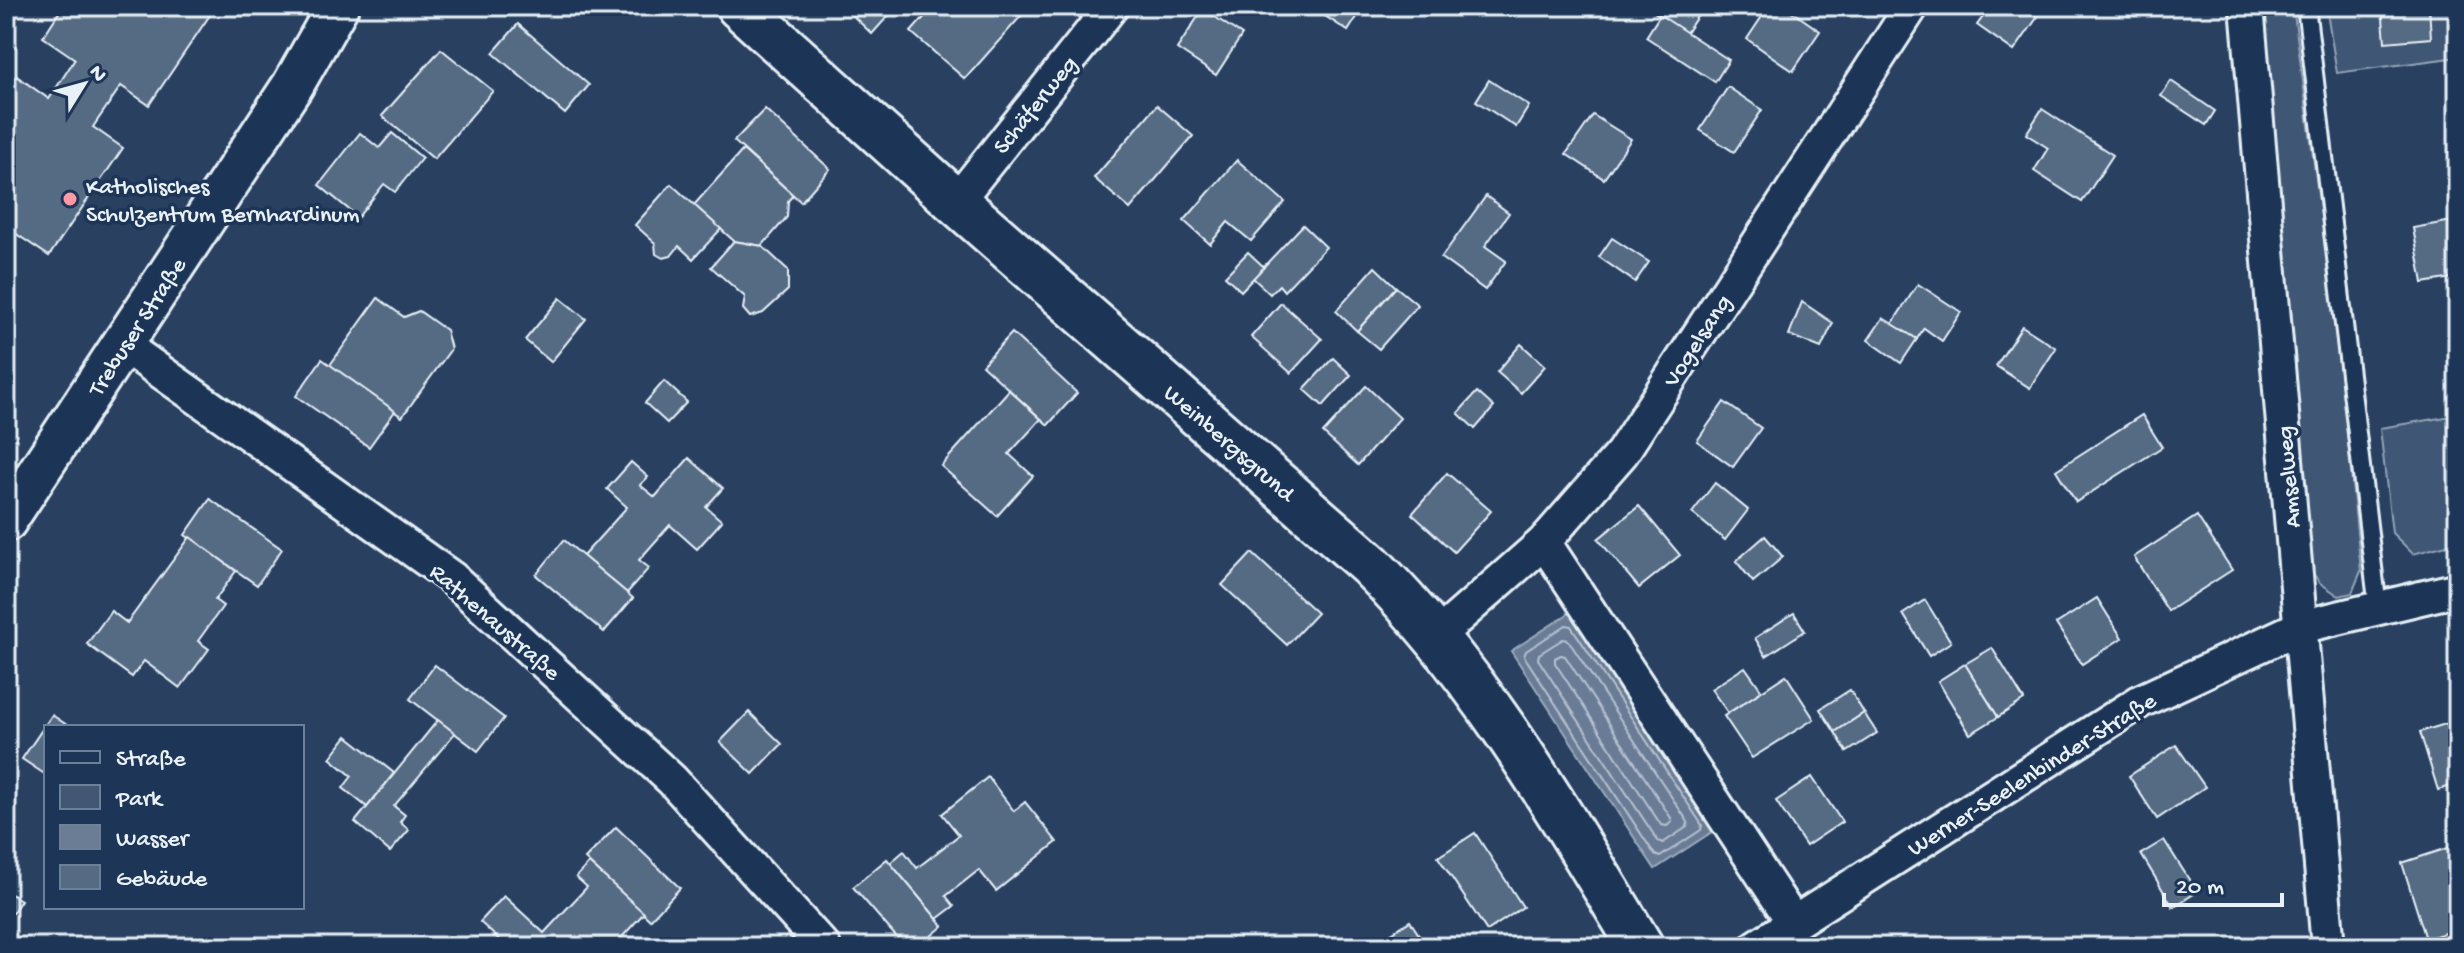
<svg xmlns="http://www.w3.org/2000/svg" width="2464" height="953" font-family="'Gochi Hand',sans-serif">
<rect width="100%" height="100%" fill="#294061"/>
<filter id="ink" filterUnits="userSpaceOnUse"><feTurbulence type="fractalNoise" baseFrequency=".0125" numOctaves="2"/><feDisplacementMap in="SourceGraphic" scale="16" xChannelSelector="R" yChannelSelector="G"/><feConvolveMatrix kernelMatrix="1 2 1 2 8 2 1 2 1" color-interpolation-filters="sRGB"/></filter>
<g filter="url(#ink)">
<g fill="#415774" stroke="#94a4b6" stroke-width="2">
<path d="M2261,6H2293L2337,336L2361,571L2352,593L2339,596L2320,583L2310,569Z"/>
<path d="M2326,6H2458V57L2337,73Z"/>
<path d="M2458,415V542L2413,554L2392,533L2380,428Z"/>
</g>
<path fill="#6b7c95" stroke="#9dabbd" stroke-width="2" d="M1571,612L1715,830L1655,869L1511,651Z"/>
<g fill="none" stroke-linecap="round" stroke-linejoin="round">
<g stroke="#b6c2d0" stroke-width="2">
<path d="M1566,625L1571,626L1702,825L1701,830L1660,857L1655,855L1524,656L1526,651Z"/>
<path d="M1563,639L1568,640L1688,822L1687,827L1663,843L1658,841L1538,659L1539,654Z"/>
<path d="M1561,655L1565,656L1671,818L1672,822L1667,826L1661,825L1555,663V658Z"/>
</g>
</g>
<g fill="#556a83" stroke="#e8f1f8" stroke-width="2">
<path d="M63,6H216L149,105L121,86L93,127L123,148L49,256L6,227V88L15,75L49,99L75,59L43,37Z"/>
<path d="M856,6H897L872,34L850,13Z"/>
<path d="M934,6H1030L965,79L911,32Z"/>
<path d="M1319,6H1364L1348,31L1316,10Z"/>
<path d="M1657,6H1704L1686,33L1654,12Z"/>
<path d="M1769,6H1784L1820,31L1793,71L1747,39Z"/>
<path d="M1991,6H2032L2041,12L2014,51L1977,25Z"/>
<path d="M2382,6H2429L2431,38L2385,42Z"/>
<path d="M1203,9L1242,35L1216,75L1177,49Z"/>
<path d="M1660,15L1729,60L1715,82L1646,37Z"/>
<path d="M518,24L589,85L565,114L493,53Z"/>
<path d="M441,49L493,91L434,159L382,116Z"/>
<path d="M1489,80L1529,106L1516,127L1476,101Z"/>
<path d="M2171,81L2215,111L2206,125L2161,96Z"/>
<path d="M1728,87L1762,110L1734,152L1700,130Z"/>
<path d="M1157,105L1193,136L1130,209L1094,178Z"/>
<path d="M765,109L830,169L801,202L734,141Z"/>
<path d="M2042,109L2113,155L2082,202L2034,171L2048,148L2026,134Z"/>
<path d="M1593,115L1631,139L1604,179L1566,154Z"/>
<path d="M360,133L379,148L392,133L422,158L395,192L384,184L358,217L319,185Z"/>
<path d="M743,150L793,195L788,201L787,217L762,246L734,241L694,205Z"/>
<path d="M1237,160L1285,202L1251,241L1228,222L1210,244L1184,221Z"/>
<path d="M671,184L721,229L693,259L679,246L671,256L663,258L656,254L655,243L635,225Z"/>
<path d="M1486,196L1509,213L1485,246L1506,261L1485,290L1441,258Z"/>
<path d="M2458,220V277L2423,283L2413,228Z"/>
<path d="M1303,225L1326,247L1284,291L1279,285L1270,294L1253,278Z"/>
<path d="M1612,238L1649,262L1635,282L1599,257Z"/>
<path d="M734,241L762,246L788,270V290L763,313L750,317L743,309L745,297L711,267Z"/>
<path d="M1248,252L1264,267L1241,291L1225,276Z"/>
<path d="M1375,267L1396,287L1357,331L1336,311Z"/>
<path d="M1918,284L1961,312L1942,341L1924,328L1917,339L1892,324Z"/>
<path d="M1396,287L1418,305L1379,349L1357,331Z"/>
<path d="M378,298L404,317L419,311L446,330L451,349L402,417L330,365Z"/>
<path d="M560,298L586,319L551,362L525,340Z"/>
<path d="M1802,302L1833,323L1821,348L1789,335Z"/>
<path d="M1281,303L1322,339L1291,373L1251,337Z"/>
<path d="M1883,318L1917,339L1901,363L1868,340Z"/>
<path d="M2022,326L2056,348L2030,388L1996,366Z"/>
<path d="M1012,333L1077,393L1048,425L982,365Z"/>
<path d="M1521,344L1545,366L1521,393L1497,372Z"/>
<path d="M1333,358L1351,375L1323,406L1304,389Z"/>
<path d="M322,359L395,411L369,447L296,396Z"/>
<path d="M664,381L687,402L667,423L645,403Z"/>
<path d="M1366,386L1400,418L1358,465L1323,433Z"/>
<path d="M1009,390L1041,419L1009,454L1033,476L997,516L941,466Z"/>
<path d="M1477,392L1494,407L1475,429L1458,413Z"/>
<path d="M1724,402L1761,428L1733,467L1697,441Z"/>
<path d="M2142,415L2162,447L2076,502L2056,470Z"/>
<path d="M689,458L723,488L706,507L722,521L697,549L670,525L639,560L649,568L627,593L583,556L627,507L607,489L631,462L648,477L640,485L655,497Z"/>
<path d="M1447,473L1491,511L1454,552L1412,514Z"/>
<path d="M1715,483L1748,510L1725,540L1692,513Z"/>
<path d="M210,499L282,549L257,585L185,535Z"/>
<path d="M1639,506L1680,555L1639,588L1598,539Z"/>
<path d="M2197,516L2232,570L2168,611L2134,557Z"/>
<path d="M1765,536L1783,557L1753,582L1736,561Z"/>
<path d="M190,537L236,571L215,600L223,606L198,641L209,649L180,688L144,661L132,677L87,644L111,611L127,623Z"/>
<path d="M564,540L633,598L604,632L536,575Z"/>
<path d="M1252,553L1317,613L1287,645L1222,585Z"/>
<path d="M2097,598L2122,638L2082,664L2056,624Z"/>
<path d="M1925,600L1951,642L1929,656L1903,614Z"/>
<path d="M1794,613L1805,631L1766,656L1755,638Z"/>
<path d="M1992,648L2024,700L1998,717L1965,664Z"/>
<path d="M1965,664L1998,717L1970,734L1938,681Z"/>
<path d="M435,665L504,718L478,751L410,699Z"/>
<path d="M1745,667L1762,691L1728,713L1711,689Z"/>
<path d="M1786,675L1814,719L1752,758L1724,716Z"/>
<path d="M1850,690L1864,713L1835,732L1820,709Z"/>
<path d="M749,712L782,744L753,774L720,742Z"/>
<path d="M1864,713L1877,733L1847,752L1835,732Z"/>
<path d="M52,715L70,727H46V775L22,759Z"/>
<path d="M438,720L455,733L394,806L405,815L400,822L409,830L390,852L355,822Z"/>
<path d="M2458,720V784L2438,790L2420,732Z"/>
<path d="M347,736L394,773L367,807L343,788L352,776L330,758Z"/>
<path d="M2176,745L2205,787L2157,819L2129,776Z"/>
<path d="M988,777L1014,811L1025,802L1057,842L996,891L979,870L946,896L954,906L937,919L890,863L904,851L917,868L959,835L942,814Z"/>
<path d="M1812,777L1842,822L1806,846L1776,801Z"/>
<path d="M616,827L680,888L650,920L585,859Z"/>
<path d="M1475,833L1523,907L1487,931L1438,857Z"/>
<path d="M2164,840L2197,892L2173,907L2141,854Z"/>
<path d="M2454,846L2458,858V929L2426,939L2402,863Z"/>
<path d="M887,859L943,926L918,947H905L853,887Z"/>
<path d="M589,863L644,913L613,947H507L480,922L504,896L544,933L587,887L576,877Z"/>
<path d="M6,891L21,900L6,923Z"/>
<path d="M1410,921L1427,947H1370Z"/>
<path d="M2283,941L2284,947H2257V945Z"/>
</g>
<g fill="none" stroke-linecap="round" stroke-linejoin="round">
<g stroke="#e8f1f8" stroke-width="22">
<path id="service" d="M2306,6L2378,609"/>
</g>
<g stroke="#e8f1f8" stroke-width="38">
<g id="minor">
<path d="M2247,6L2328,947"/>
<path d="M956,202L1112,6"/>
<path d="M123,345L452,578L672,780L824,947"/>
<path d="M1544,542L1794,923"/>
<path d="M1436,637L1544,542L1622,453L1912,6"/>
<path d="M1756,947L2141,701L2300,627L2458,589"/>
</g>
</g>
<g stroke="#e8f1f8" stroke-width="46">
<path id="tertiary" d="M6,521L293,85L338,6"/>
</g>
<g stroke="#e8f1f8" stroke-width="50">
<path id="primary" d="M739,6L956,202L1370,565C1481,675 1560,814 1641,947"/>
</g>
<use href="#service" stroke="#1d3557" stroke-width="16"/>
<use href="#minor" stroke="#1d3557" stroke-width="32"/>
<use href="#tertiary" stroke="#1d3557" stroke-width="40"/>
<use href="#primary" stroke="#1d3557" stroke-width="44"/>
</g>
</g>
<circle fill="#ff9aa2" stroke="#1d3557" stroke-width="3" cx="70" cy="199" r="8"/>
<g text-anchor="middle" stroke-width="7" stroke-linejoin="round" paint-order="stroke">
<g font-size="24" fill="#e8f1f8" stroke="#1d3557">
<text transform="translate(1034 104) rotate(-51)" y="8">Schäferweg</text>
<text transform="translate(136 326) rotate(-57)" y="8">Trebuser Straße</text>
<text transform="translate(1696 340) rotate(-57)" y="8">Vogelsang</text>
<text transform="translate(1230 442) rotate(41)" y="8">Weinbergsgrund</text>
<text transform="translate(2287 477) rotate(-95)" y="8">Amselweg</text>
<text transform="translate(496 621) rotate(41)" y="8">Rathenaustraße</text>
<text transform="translate(2031 773) rotate(-32)" y="8">Werner-Seelenbinder-Straße</text>
</g>
<g font-size="24" fill="#e8f1f8" stroke="#1d3557" text-anchor="start">
<text x="86" y="193">Katholisches<tspan x="86" dy="28">Schulzentrum Bernhardinum</tspan></text>
</g>
</g>
<rect width="2464" height="953" fill="none" stroke="#1d3557" stroke-width="32"/>
<rect x="16" y="16" width="2432" height="921" fill="none" stroke="#e8f1f8" stroke-width="3" filter="url(#ink)"/>
<rect x="44" y="725" width="260" height="184" fill="#1d3557" stroke="#6e8097" stroke-width="2"/>
<rect x="60" y="751" width="40" height="12" fill="#1d3557" stroke="#6e8097" stroke-width="2"/>
<text x="116" y="765" font-size="24" fill="#e8f1f8">Straße</text>
<rect x="60" y="785" width="40" height="24" fill="#415774" stroke="#6e8097" stroke-width="2"/>
<text x="116" y="805" font-size="24" fill="#e8f1f8">Park</text>
<rect x="60" y="825" width="40" height="24" fill="#6b7c95" stroke="#6e8097" stroke-width="2"/>
<text x="116" y="845" font-size="24" fill="#e8f1f8">Wasser</text>
<rect x="60" y="865" width="40" height="24" fill="#556a83" stroke="#6e8097" stroke-width="2"/>
<text x="116" y="885" font-size="24" fill="#e8f1f8">Gebäude</text>
<g transform="translate(84 84) rotate(53)" stroke="#1d3557" stroke-width="6" paint-order="stroke">
<path d="M0-6L14 30L0 20L-14 30Z" fill="#e8f1f8"/>
<text y="-12" font-size="22" font-weight="bold" text-anchor="middle" fill="#e8f1f8">N</text>
</g>
<path d="M2164 893v12h118v-12" fill="none" stroke="#e8f1f8" stroke-width="4"/>
<text x="2176" y="893" font-size="24" fill="#e8f1f8" stroke="#1d3557" stroke-width="6" paint-order="stroke">20 m</text>
</svg>
